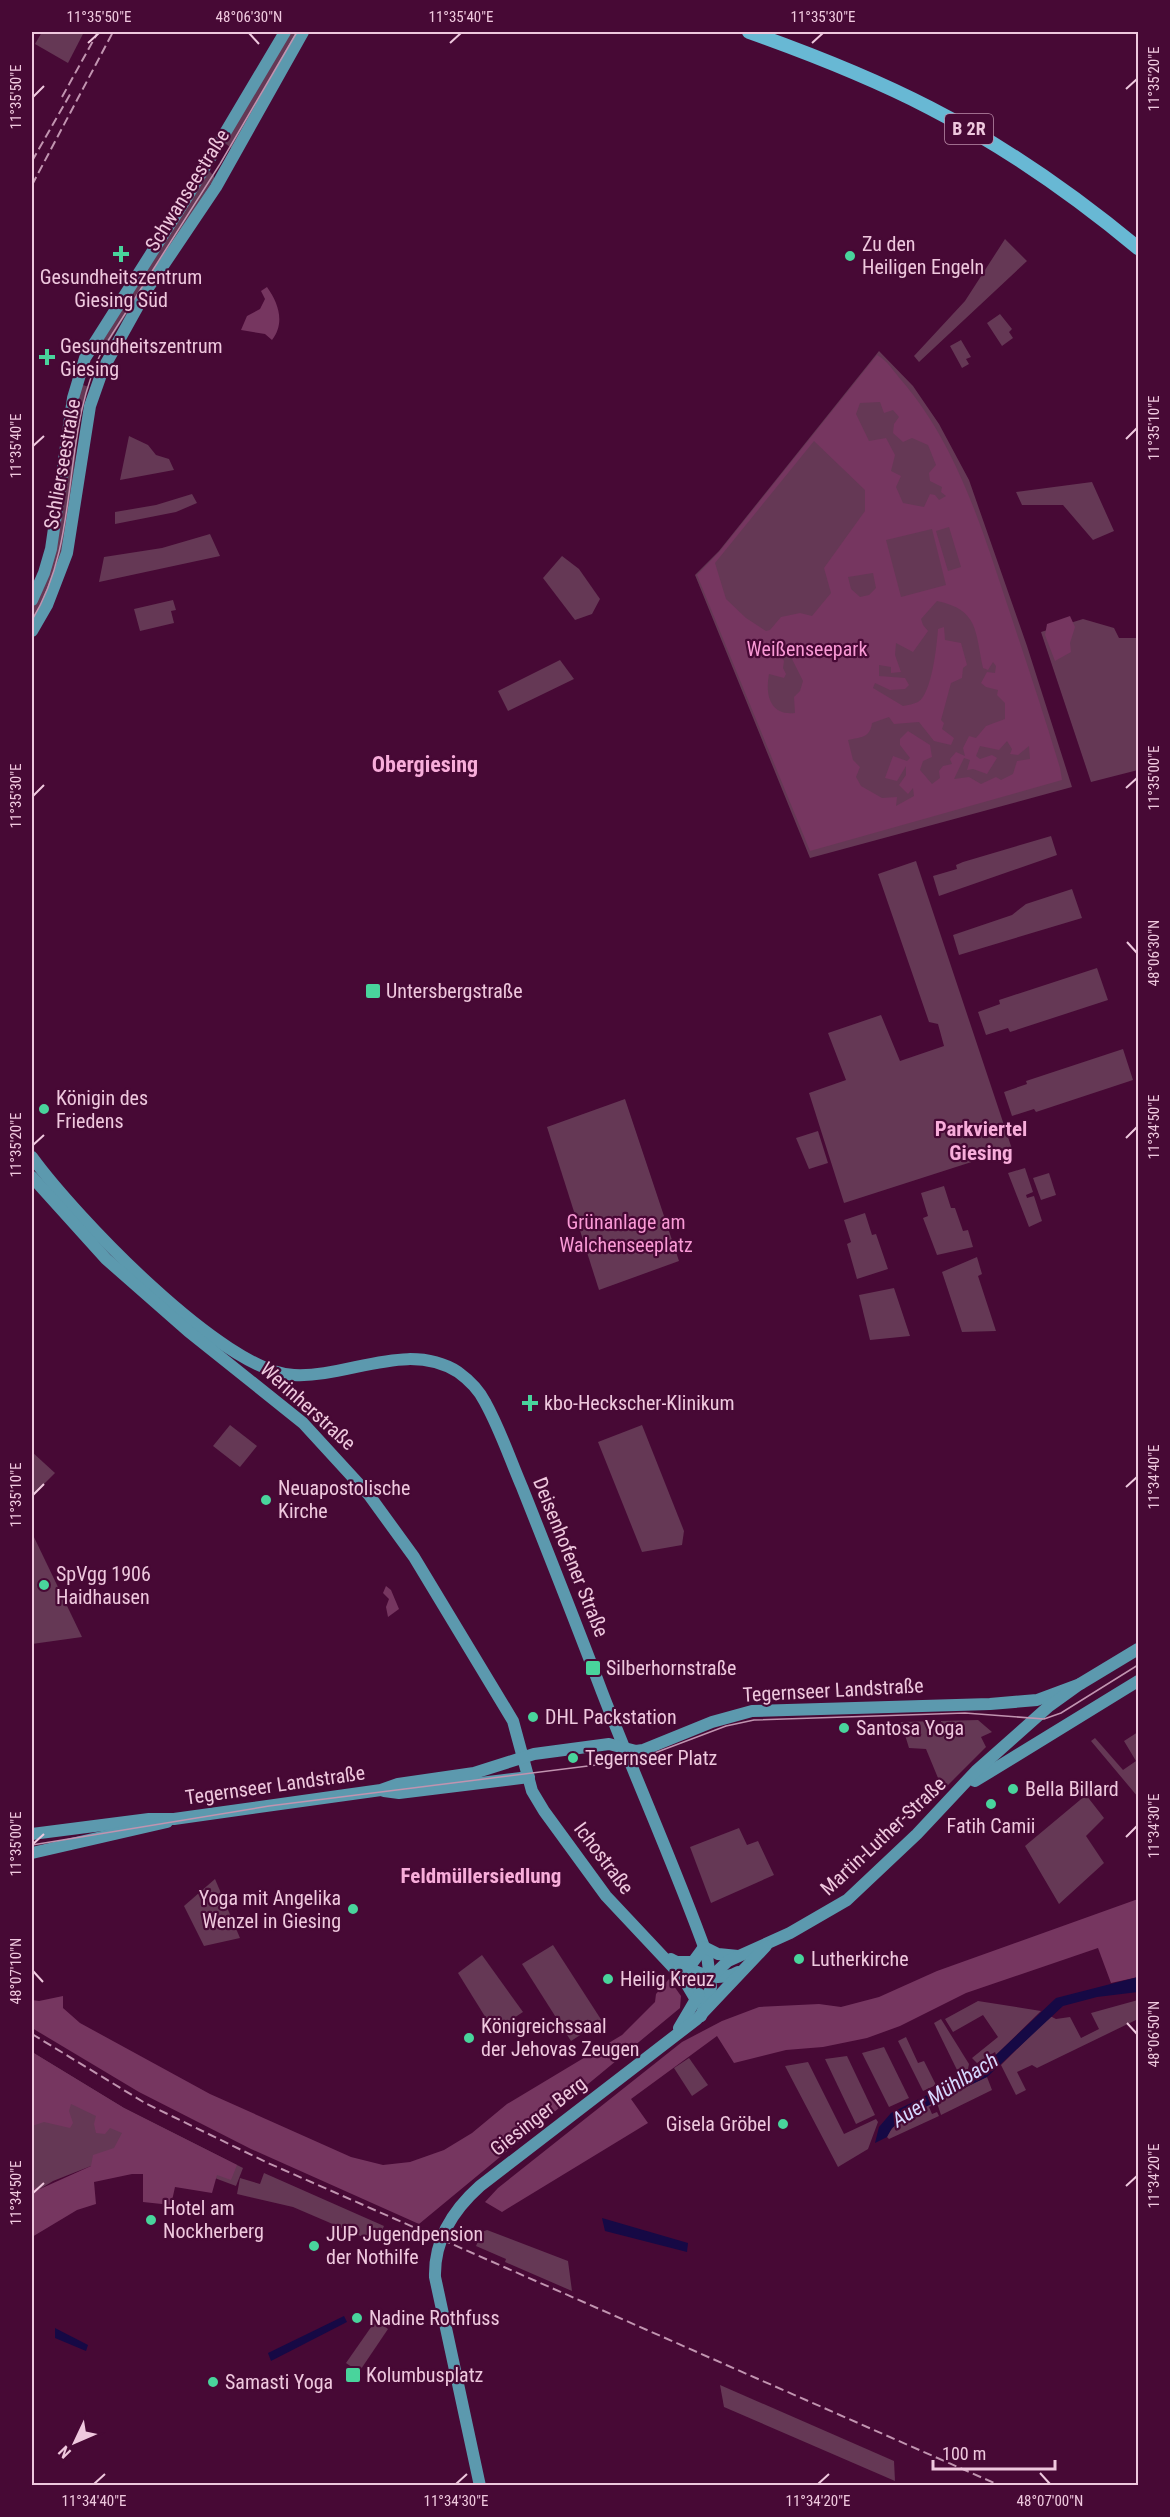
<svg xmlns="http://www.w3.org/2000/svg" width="1170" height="2517" font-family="'Roboto Condensed',sans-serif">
<rect width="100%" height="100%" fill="#470935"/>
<g fill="#653855">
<path d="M42,32H84L68,63L35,44Z"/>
<path d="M290,32H299L233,149L223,142Z"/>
<path d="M209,171L214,176V179L108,343L102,339Z"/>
<path d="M1005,239L1027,261L919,362L914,356L965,301Z"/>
<path d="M1000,314L1012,329L1009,332L1013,338L1002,346L987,323Z"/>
<path d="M961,340L971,357L966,359L969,364L962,368L950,346Z"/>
<path d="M879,351L913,386L939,424L969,480L1027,646L1072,787L810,858L695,575L719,551Z"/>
<path d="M80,384L89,387C73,435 75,489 66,539C60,570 45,597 32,625V609L35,603Z"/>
<path d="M129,436L148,445L156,455L169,459L174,470L120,480Z"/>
<path d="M1092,482L1114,531L1093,540L1063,505H1022L1016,492Z"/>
<path d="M192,494L197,503L176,512L115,524V512L156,505Z"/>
<path d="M210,534L220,556L99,582L104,557L162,548Z"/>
<path d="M562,556L579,569L600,599L592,614L575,620L543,578Z"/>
<path d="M173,600L176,610L171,611L174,623L140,631L134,609Z"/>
<path d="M1083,619L1114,628L1119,638H1138V770L1091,782L1041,632Z"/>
<path d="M560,660L574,679L508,711L498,691Z"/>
<path d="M1051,836L1057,855L939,896L933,876L957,869L956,865L963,862Z"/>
<path d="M916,861L1012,1149L844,1203L809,1093L846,1080L828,1033L881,1015L900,1061L944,1046L938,1024L929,1022L878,874Z"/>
<path d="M1072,889L1082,918L959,955L953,935L1012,915L1026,904Z"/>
<path d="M1097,968L1108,1000L1010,1032L1008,1028L986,1035L978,1012L1000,1004L999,1000Z"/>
<path d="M1123,1049L1133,1080L1036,1112L1034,1109L1012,1116L1004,1092L1027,1084L1026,1081Z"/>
<path d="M625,1099L679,1261L599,1290L547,1127Z"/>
<path d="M818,1131L828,1163L809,1169L796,1138Z"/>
<path d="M1025,1168L1033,1192L1026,1195L1027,1198L1034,1196L1042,1221L1029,1227L1008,1173Z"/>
<path d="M1049,1173L1056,1195L1041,1200L1033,1178Z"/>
<path d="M944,1186L951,1208H955L963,1231L968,1230L973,1247L937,1255L923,1218L928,1216L921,1193Z"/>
<path d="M865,1213L872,1235L876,1234L888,1269L857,1279L847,1244L851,1242L844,1220Z"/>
<path d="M977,1257L982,1274L978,1276L996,1331L962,1332L942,1272Z"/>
<path d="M894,1288L910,1336L870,1340L859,1295Z"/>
<path d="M230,1425L257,1446L240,1467L213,1446Z"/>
<path d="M642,1425L684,1531L682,1545L642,1552L598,1442Z"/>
<path d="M32,1452L55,1473L32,1496Z"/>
<path d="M32,1533L82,1637L32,1644Z"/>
<path d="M978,1720L992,1732L981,1737L986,1747L943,1790L926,1749L909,1748L901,1722L936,1721L937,1732H941V1721Z"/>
<path d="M1138,1732V1797L1091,1741L1095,1738L1123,1770L1136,1761L1124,1741Z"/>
<path d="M1086,1795L1104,1818L1086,1836L1104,1863L1059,1904L1025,1846Z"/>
<path d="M739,1828L747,1845L758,1841L774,1875L711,1903L690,1847Z"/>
<path d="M215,1879L240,1938L204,1946L184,1906Z"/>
<path d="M553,1945L602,2021L571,2041L522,1964Z"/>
<path d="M482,1955L523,2012L494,2031L458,1973Z"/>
<path d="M1138,2000V2019L1037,2068L1032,2065L1017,2072L1026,2090L1016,2095L1001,2065L1050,2016L1056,2019L1070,2017L1081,2038L1099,2029L1091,2013Z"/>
<path d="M978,2001L1041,2011L996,2055L995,2052L977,2063L972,2058L998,2037L983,2015L953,2032L945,2019Z"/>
<path d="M941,2019L969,2064L968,2069L959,2074L934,2023Z"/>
<path d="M906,2037L918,2063L924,2061L936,2085L923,2091L898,2041Z"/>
<path d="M884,2047L909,2098L889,2107L862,2053Z"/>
<path d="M32,2052L124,2108L243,2168L236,2186L180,2165L91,2166L53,2181L32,2194Z"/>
<path d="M847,2056L875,2115L856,2124L825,2059Z"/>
<path d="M689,2058L708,2085L692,2096L674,2068Z"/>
<path d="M808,2062L844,2134L876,2119L878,2122L868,2149L838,2167L785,2066Z"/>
<path d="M987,2077L992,2090L941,2115L937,2103L929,2107L932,2114L937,2112L939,2116L889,2139L887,2137C895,2114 964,2088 987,2077Z"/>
<path d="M264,2173L384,2226L377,2243L293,2207L237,2194L240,2178L260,2184Z"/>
<path d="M487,2230L568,2261L572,2291L505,2262L506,2259L476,2246L482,2232Z"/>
<path d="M376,2320L388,2329L359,2372L346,2363Z"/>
<path d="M720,2385L894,2461L895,2481L724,2407Z"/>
</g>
<g fill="#763660" fill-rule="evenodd">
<path d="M267,287C279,304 285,323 272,340L265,334L241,330L247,316L260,309L265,299L261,291Z"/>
<path d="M877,355C887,360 894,372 902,381C955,443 980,522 1005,598C1024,655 1043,711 1060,768L1062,780L810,851L697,575L720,551ZM880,402L884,413L893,410L899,417L894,424L893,433L903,442L912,438L928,445L936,465L929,473L930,481L942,487L941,492L946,496L939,500L935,495L930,494L924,507L903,503L896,487L901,476L891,471L895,455L886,438L869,441L856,414L860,403ZM814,441L865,490V511L824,568L831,593L812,616L800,613L781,617L770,630L766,631L746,618L726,599L715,563ZM949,527L961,567L948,571L936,531ZM932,529L946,585L901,597L886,540ZM873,573L876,588L869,595L860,597L851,589L848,577ZM937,601C979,610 975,631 983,668L988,670L993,662L996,666L995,673L987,672L981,683L986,687L998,690L997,695L1005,703V719L986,726L976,738L969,736L963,748L965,756L956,752L950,759L952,764L943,766L939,771L940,778L932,784L920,770L923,761L932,757L930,745L908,731L900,739V745L910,758L907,761L893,756L885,778L897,781L906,766V775L899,785L908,794L913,788L914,796L896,806L897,797L882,798L861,786L856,777L860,767L853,760L848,740C861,737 870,738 872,723L889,717L894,724L919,722L934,741L951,745L954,738L942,729L944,723L941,720L951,683L962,678L963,668L967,665L961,643L945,640L944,627L938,629C937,644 932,694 918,702C914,704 908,705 903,706L873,688L875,683L890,690L905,689L909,685L905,678L879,676V665L891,667V673L901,672L895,655L896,643L913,652L928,631L923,625L921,619ZM778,647L789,653L803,681L800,691L794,697L795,713C770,716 765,695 769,674L784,678L786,674L783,668L784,661L776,650ZM1007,741L1012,749L1010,754L1018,755L1029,746L1030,759L1017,761L1013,774L1001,780L996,777L981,784L969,777L954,779L964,758L970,760L967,770L973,769L987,774L997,758L992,755L980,759L976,756L980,746L999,750Z"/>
<path d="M1070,616L1075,627L1070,643L1071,652L1055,661L1045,635L1047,624Z"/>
<path d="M386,1586L391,1590L399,1609L388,1617L386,1607L389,1599L383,1593Z"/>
<path d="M1138,1899V1977L1111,1983L1098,1948L966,1993L900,2026L867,2038L823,2047L786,2050L734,2063L717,2036L631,2099L648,2123L502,2212L485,2202L498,2188L682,2042L722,2021L759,2007L819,2004L841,2007L879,1997L937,1971Z"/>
<path d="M669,1979L681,1996L680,2008L419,2224L251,2149L139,2092L32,2028V2000L39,2001L63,1996V2008L80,2023L210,2094L351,2157L383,2165L410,2162L444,2150L472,2133L507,2104L622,2035L655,2002L656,1994Z"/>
<path d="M32,2052L124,2108L237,2165L231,2180L217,2175L212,2193L175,2187L171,2205L143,2202V2174H132L94,2182L96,2204L77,2210L32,2237V2187L40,2189L91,2166L93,2155L114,2148L122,2133L110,2128L105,2134L96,2133L94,2124L96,2116L71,2104L69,2111L73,2123L70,2128L44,2122L32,2126Z"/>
</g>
<g fill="#160945">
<path d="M1138,1977V1992L1097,1997L1063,2006L987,2077L905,2117L892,2128L887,2137L875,2143L879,2127L891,2113L983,2067L1056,1998Z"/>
<path d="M602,2218L688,2243L687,2252L605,2231Z"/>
<path d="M344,2316L347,2322L271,2361L268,2353Z"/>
<path d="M55,2328L88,2345L86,2351L55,2338Z"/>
</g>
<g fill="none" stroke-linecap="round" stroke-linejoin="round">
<g stroke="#5c99ae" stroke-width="12">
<path d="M32,600L44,573L51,549L73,398L85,358L187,197L285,32"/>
<path d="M32,631L47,605L67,553L90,406L103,369L148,288L216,187L303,32"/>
<path d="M32,1157C74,1215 224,1373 294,1375C348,1378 407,1340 458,1372C469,1380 479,1390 485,1402C500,1429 510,1459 522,1487C549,1555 576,1623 602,1692C636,1780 675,1866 707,1955L711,1987L701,2016"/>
<path d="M32,1177L106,1259L188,1331L303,1423L369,1495L414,1557L513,1721L532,1791L544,1811L606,1896L683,1978L696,2000"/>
<path d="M975,1781L1138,1681"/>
<path d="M384,1791L399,1793L529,1777"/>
<path d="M32,1834L149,1819H174L381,1790L398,1784L474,1773L534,1754L609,1744L636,1751L643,1750L712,1722L752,1711L990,1704L1037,1700L1080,1684"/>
<path d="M32,1853L167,1822"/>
<path d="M704,1947L718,1954L738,1956"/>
<path d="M671,1959C693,1970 713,1985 738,1972"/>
<path d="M678,1962H693L704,1947"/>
<path d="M708,1980L728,1961L790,1933L847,1900L917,1834L976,1771L1048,1707L1080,1684L1138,1649"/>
<path d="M679,2028L699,1994"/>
<path d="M480,2486L435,2277C434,2239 453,2210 480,2186L697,2019L766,1946"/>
</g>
<path stroke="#68b8d4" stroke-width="14" d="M749,32C811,54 872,78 930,108C1004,146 1074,195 1138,248"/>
<g stroke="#c194b0" stroke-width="1.5">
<path d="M32,620C83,537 59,432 104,347L220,164L297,32"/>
<path d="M32,1845L269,1806L636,1760L726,1726L754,1720L965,1713L1044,1719L1061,1713L1138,1665"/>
</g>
<g stroke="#c194b0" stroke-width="2" stroke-dasharray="9 4.5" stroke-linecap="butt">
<path d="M62,97L98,32"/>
<path d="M32,161L72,91"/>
<path d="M32,185L113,32"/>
<path d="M32,2034L145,2103L268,2163L1001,2486"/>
</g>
</g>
<path fill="none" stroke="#efc8de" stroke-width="2" d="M249,33L259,44M88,43L99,33M450,43L461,33M812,43L823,33M1126,89L1137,79M33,97L44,86M1126,439L1137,428M33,446L44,436M1126,788L1137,778M33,796L44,785M1127,942L1137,953M1126,1138L1137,1127M33,1145L44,1135M1126,1487L1137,1477M33,1495L44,1484M1126,1837L1137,1826M33,1844L44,1834M33,1971L43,1982M1127,2023L1137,2034M1126,2186L1137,2176M33,2193L44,2183M1040,2473L1050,2484M94,2484L105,2474M456,2484L467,2474M818,2484L829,2474"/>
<g fill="#49d49c" stroke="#470935" stroke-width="2">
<path d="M118 245h6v6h6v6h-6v6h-6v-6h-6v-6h6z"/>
<circle cx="850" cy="256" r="6"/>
<path d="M44 348h6v6h6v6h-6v6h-6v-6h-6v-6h6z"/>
<rect x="365" y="983" width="16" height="16" rx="3"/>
<circle cx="44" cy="1109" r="6"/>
<path d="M527 1394h6v6h6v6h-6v6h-6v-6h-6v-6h6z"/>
<circle cx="266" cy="1500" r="6"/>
<circle cx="44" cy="1585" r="6"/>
<rect x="585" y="1660" width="16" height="16" rx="3"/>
<circle cx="533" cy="1717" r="6"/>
<circle cx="844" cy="1728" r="6"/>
<circle cx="573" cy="1758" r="6"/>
<circle cx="1013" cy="1789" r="6"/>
<circle cx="991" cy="1804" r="6"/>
<circle cx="353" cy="1909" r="6"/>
<circle cx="799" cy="1959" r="6"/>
<circle cx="608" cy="1979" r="6"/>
<circle cx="469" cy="2038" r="6"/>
<circle cx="783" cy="2124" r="6"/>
<circle cx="151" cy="2220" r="6"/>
<circle cx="314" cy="2246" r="6"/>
<circle cx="357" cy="2318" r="6"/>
<rect x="345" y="2367" width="16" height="16" rx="3"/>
<circle cx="213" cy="2382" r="6"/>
</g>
<g text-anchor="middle" stroke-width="4.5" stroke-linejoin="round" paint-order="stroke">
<rect fill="#470935" stroke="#bd8fab" stroke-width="1.5" x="945" y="114" width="48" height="30" rx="4.5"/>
<g font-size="18" font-weight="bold" fill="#efc8de">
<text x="969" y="135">B 2R</text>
</g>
<g font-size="20" fill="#efc8de" stroke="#470935">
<text transform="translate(187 190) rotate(-58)" y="7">Schwanseestraße</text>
<text transform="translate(62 464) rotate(-80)" y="7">Schlierseestraße</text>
<text transform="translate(308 1406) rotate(42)" y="7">Werinherstraße</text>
<text transform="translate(571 1557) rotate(68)" y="7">Deisenhofener Straße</text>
<text transform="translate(833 1690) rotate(-3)" y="7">Tegernseer Landstraße</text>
<text transform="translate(275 1785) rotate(-8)" y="7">Tegernseer Landstraße</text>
<text transform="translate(883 1836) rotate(-43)" y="7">Martin-Luther-Straße</text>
<text transform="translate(604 1858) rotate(53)" y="7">Ichostraße</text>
<text transform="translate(538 2116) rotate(-38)" y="7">Giesinger Berg</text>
</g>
<g font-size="20" fill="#efc8de" stroke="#470935" text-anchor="start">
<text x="862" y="251">Zu den<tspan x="862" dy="23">Heiligen Engeln</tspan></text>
<text x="121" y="284" text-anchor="middle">Gesundheitszentrum<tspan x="121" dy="23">Giesing Süd</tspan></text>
<text x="60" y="353">Gesundheitszentrum<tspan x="60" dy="23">Giesing</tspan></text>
<text x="386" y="998">Untersbergstraße</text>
<text x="56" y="1105">Königin des<tspan x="56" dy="23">Friedens</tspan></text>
<text x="544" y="1410">kbo-Heckscher-Klinikum</text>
<text x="278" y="1495">Neuapostolische<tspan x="278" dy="23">Kirche</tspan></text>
<text x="56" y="1581">SpVgg 1906<tspan x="56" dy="23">Haidhausen</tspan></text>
<text x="606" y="1675">Silberhornstraße</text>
<text x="545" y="1724">DHL Packstation</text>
<text x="856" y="1735">Santosa Yoga</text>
<text x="585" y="1765">Tegernseer Platz</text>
<text x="1025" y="1796">Bella Billard</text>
<text x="991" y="1833" text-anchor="middle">Fatih Camii</text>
<text x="341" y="1905" text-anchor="end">Yoga mit Angelika<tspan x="341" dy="23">Wenzel in Giesing</tspan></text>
<text x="811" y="1966">Lutherkirche</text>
<text x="620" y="1986">Heilig Kreuz</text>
<text x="481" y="2033">Königreichssaal<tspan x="481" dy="23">der Jehovas Zeugen</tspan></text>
<text x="771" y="2131" text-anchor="end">Gisela Gröbel</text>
<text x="163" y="2215">Hotel am<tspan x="163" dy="23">Nockherberg</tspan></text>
<text x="326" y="2241">JUP Jugendpension<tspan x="326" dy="23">der Nothilfe</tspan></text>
<text x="369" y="2325">Nadine Rothfuss</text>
<text x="366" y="2382">Kolumbusplatz</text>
<text x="225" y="2389">Samasti Yoga</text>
</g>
<g font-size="20" fill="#fa9ad6" stroke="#470935">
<text x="807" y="656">Weißenseepark</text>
<text x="626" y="1229">Grünanlage am<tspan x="626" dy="23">Walchenseeplatz</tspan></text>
</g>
<g font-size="21" font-weight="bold" fill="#f8adda" stroke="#470935">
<text x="981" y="1136">Parkviertel<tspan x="981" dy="24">Giesing</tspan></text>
<text x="481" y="1883">Feldmüllersiedlung</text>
</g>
<g font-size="21" font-style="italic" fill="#d6d8ff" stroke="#470935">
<text transform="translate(945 2090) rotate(-32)" y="7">Auer Mühlbach</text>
</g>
<g font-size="22" font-weight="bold" fill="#f8adda" stroke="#470935">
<text x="425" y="772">Obergiesing</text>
</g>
</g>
<rect width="1170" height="2517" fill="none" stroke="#470935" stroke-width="66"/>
<g transform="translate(75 2442) rotate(226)" stroke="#470935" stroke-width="4.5" paint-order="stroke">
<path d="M0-4.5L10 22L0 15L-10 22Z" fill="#efc8de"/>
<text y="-9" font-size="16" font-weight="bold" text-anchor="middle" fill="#efc8de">N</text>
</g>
<path d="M933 2460v9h122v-9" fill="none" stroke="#efc8de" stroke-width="3"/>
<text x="942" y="2460" font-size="18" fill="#efc8de" stroke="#470935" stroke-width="4.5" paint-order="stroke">100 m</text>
<rect x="33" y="33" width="1104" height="2451" fill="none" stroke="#efc8de" stroke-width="2"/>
<g font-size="15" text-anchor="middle" fill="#efc8de">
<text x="99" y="22">11°35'50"E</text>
<text x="249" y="22">48°06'30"N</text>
<text x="461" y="22">11°35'40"E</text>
<text x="823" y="22">11°35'30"E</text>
<text transform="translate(1154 79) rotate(-90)" y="5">11°35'20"E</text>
<text transform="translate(16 97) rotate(-90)" y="5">11°35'50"E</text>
<text transform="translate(1154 428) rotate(-90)" y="5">11°35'10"E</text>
<text transform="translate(16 446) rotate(-90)" y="5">11°35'40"E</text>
<text transform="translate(1154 778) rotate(-90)" y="5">11°35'00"E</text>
<text transform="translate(16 796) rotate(-90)" y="5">11°35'30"E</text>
<text transform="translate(1154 953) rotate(-90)" y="5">48°06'30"N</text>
<text transform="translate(1154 1127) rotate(-90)" y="5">11°34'50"E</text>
<text transform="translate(16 1145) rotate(-90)" y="5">11°35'20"E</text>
<text transform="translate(1154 1477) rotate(-90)" y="5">11°34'40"E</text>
<text transform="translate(16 1495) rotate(-90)" y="5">11°35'10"E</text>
<text transform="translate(1154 1826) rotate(-90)" y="5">11°34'30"E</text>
<text transform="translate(16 1844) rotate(-90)" y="5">11°35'00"E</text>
<text transform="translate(16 1971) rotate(-90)" y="5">48°07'10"N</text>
<text transform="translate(1154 2034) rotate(-90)" y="5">48°06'50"N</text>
<text transform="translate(1154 2176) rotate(-90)" y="5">11°34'20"E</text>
<text transform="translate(16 2193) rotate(-90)" y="5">11°34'50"E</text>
<text x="94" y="2506">11°34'40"E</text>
<text x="456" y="2506">11°34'30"E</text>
<text x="818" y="2506">11°34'20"E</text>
<text x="1050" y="2506">48°07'00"N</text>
</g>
</svg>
